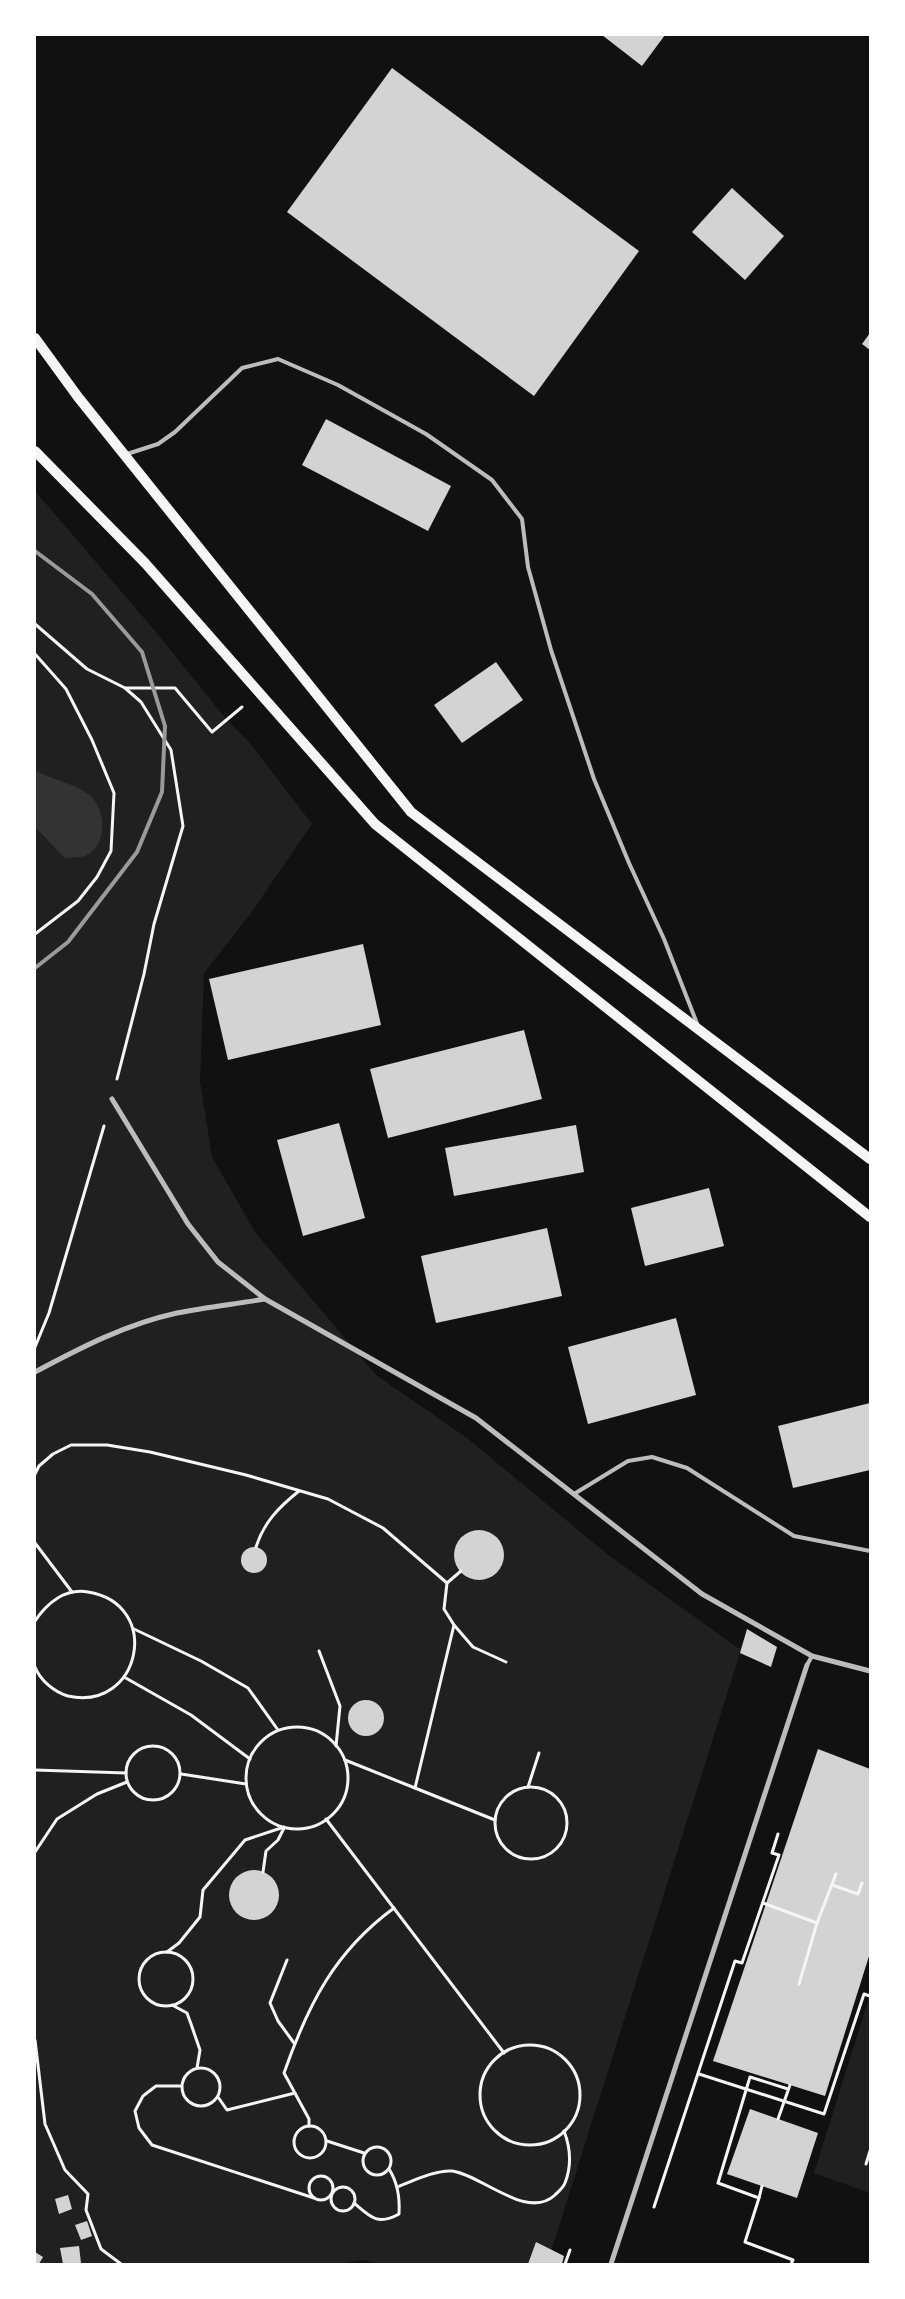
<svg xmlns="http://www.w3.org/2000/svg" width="905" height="2299" font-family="'Zilla Slab',serif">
<rect width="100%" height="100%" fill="#111"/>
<g fill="#202020">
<path d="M35,491L155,631L227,720L249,742L312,824L251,913L204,973L200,1081L212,1157L255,1232L376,1375L467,1438L607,1554L741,1650L547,2264H380L363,2260L337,2264H35Z"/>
<path d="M870,1995V2193L814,2173Z"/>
</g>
<path fill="#333" d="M35,770C52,780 71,782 88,794C106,807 109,846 85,856C79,858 71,857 65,858L35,827Z"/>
<g fill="#d3d3d3">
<path d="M602,35H665L642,66Z"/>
<path d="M392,68L639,251L534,396L287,212Z"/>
<path d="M732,188L784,236L745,280L692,232Z"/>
<path d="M870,333V350L862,344Z"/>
<path d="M326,419L451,486L428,531L302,465Z"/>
<path d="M496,662L523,700L462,743L434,705Z"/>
<path d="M363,944L381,1025L228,1060L209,979Z"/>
<path d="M524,1030L542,1099L388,1138L370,1069Z"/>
<path d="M339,1123L365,1218L303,1236L277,1140Z"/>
<path d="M576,1125L584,1172L454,1196L445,1148Z"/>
<path d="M709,1188L724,1246L645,1266L631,1208Z"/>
<path d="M547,1228L562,1296L436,1323L421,1256Z"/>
<path d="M676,1318L696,1395L588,1424L568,1347Z"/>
<path d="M870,1403V1470L793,1488L778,1426Z"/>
<circle cx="479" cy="1555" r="25"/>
<circle cx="254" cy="1560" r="13"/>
<path d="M747,1629L777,1647L771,1667L740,1653Z"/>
<circle cx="366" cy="1718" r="18"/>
<path d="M818,1749L870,1769V1953L825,2096L713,2061Z"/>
<circle cx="254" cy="1895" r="25"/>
<path d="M750,2109L818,2133L797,2198L727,2174Z"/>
<path d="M68,2195L72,2209L59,2214L55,2199Z"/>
<path d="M87,2221L92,2236L81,2240L75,2225Z"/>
<path d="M536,2242L564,2256L562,2264H528Z"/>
<path d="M79,2246L81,2263L63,2264L60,2248Z"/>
<path d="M35,2252L43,2257L39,2264H35Z"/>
</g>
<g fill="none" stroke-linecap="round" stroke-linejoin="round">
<g stroke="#f5f5f5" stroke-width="3">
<path d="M35,624L87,669L125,688L141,702L171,750L183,826L154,924L144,974L117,1079"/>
<path d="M35,654L66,689L92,740L114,793L111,851L97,877L78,901L35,934"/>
<path d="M125,688H175L212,732L242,707"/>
<path d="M35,1347L49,1313L104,1126"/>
<path d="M35,1474L39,1466L53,1454L71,1445H107L150,1452L246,1475L328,1499L383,1528L447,1583L444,1609L454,1625"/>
<path d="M35,1543L72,1592"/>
<path d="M256,1547C264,1522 279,1507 299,1491"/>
<path d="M447,1583L461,1571"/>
<path d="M35,1621C47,1603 65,1588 88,1592C163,1604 141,1712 68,1696C54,1692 40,1680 35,1667"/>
<path d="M134,1629L201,1661L248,1688L278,1730"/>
<path d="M319,1651L340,1706L336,1746"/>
<path d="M124,1677L191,1715L250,1759"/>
<circle cx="297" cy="1778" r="51"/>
<circle cx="153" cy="1773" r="27"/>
<path d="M345,1760L415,1788L454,1625L473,1647L506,1662"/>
<path d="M35,1770L126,1773"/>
<path d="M181,1774L246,1784"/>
<path d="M528,1787L539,1753"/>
<circle cx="531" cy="1823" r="36"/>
<path d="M415,1788L495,1820"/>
<path d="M326,1819L504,2053"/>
<path d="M35,1852L57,1819L97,1794L127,1782"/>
<path d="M263,1872L266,1851L278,1840L284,1828"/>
<path d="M832,1885L858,1894L862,1883"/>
<path d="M763,1903L817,1923L836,1874"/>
<path d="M167,1952L179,1943L200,1917L203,1890L245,1840L284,1827"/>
<circle cx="166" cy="1979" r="27"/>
<path d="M287,1960L270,2003L278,2021L294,2043"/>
<path d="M799,1984L817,1923"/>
<path d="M172,2005L187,2013L191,2024L200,2050L197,2068"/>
<path d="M35,2040L45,2124L65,2170L88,2194L86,2210L101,2249L121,2264"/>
<circle cx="530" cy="2095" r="50"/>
<circle cx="201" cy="2087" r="19"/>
<path d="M699,2074L824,2114L864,1994L870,1996"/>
<path d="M181,2086H156L143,2096L135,2111L139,2128L152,2145L314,2198"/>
<path d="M788,2089L750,2077L718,2183L759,2198L745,2242L793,2260L791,2264"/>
<path d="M218,2097L227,2110L295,2093"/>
<path d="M778,2119L790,2085"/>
<circle cx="310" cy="2142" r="16"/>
<path d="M309,2126V2119L284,2073C308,2005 334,1952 394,1908"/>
<path d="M327,2141L364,2153"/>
<circle cx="377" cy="2161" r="14"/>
<path d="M866,2164L870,2151"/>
<circle cx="321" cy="2188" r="12"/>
<path d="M397,2187C413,2181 435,2170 452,2171C482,2175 527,2221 555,2195C559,2191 563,2188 565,2183C572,2165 571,2149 564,2131"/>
<circle cx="343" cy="2199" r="12"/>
<path d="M759,2198L762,2186"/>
<path d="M354,2203C370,2217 378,2226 399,2214C400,2198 398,2183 389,2169"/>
<path d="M654,2207L735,1961L742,1963L779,1855L772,1853L778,1834"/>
<path d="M565,2264L570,2250"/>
</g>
<g stroke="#bcbcbc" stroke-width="4">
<path d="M127,454L158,444L175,432L242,368L278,359L338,385L426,434L492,480L522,519L528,567L551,650L594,779L629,863L664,939L698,1026"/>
<path d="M574,1494L628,1461L652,1457L687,1468L794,1536L870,1551"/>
<path d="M807,1665L812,1656"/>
</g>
<g stroke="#bcbcbc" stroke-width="5">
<path d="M112,1099L188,1224L218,1262L265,1299L476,1418L702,1594L812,1656L870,1671"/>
<path d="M35,1372C80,1348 126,1324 177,1313C206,1307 236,1304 265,1299"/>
<path d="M611,2264L807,1665"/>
</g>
<g stroke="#f5f5f5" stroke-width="10">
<path d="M35,338L78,397L411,812L870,1159"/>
<path d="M35,451L145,563L375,824L870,1217"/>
</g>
<path stroke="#9a9a9a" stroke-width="4" d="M35,551L92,594L142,652L165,726L162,792L137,852L68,942L35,968"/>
</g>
<rect width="905" height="2299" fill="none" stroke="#ffffff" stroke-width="72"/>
</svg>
